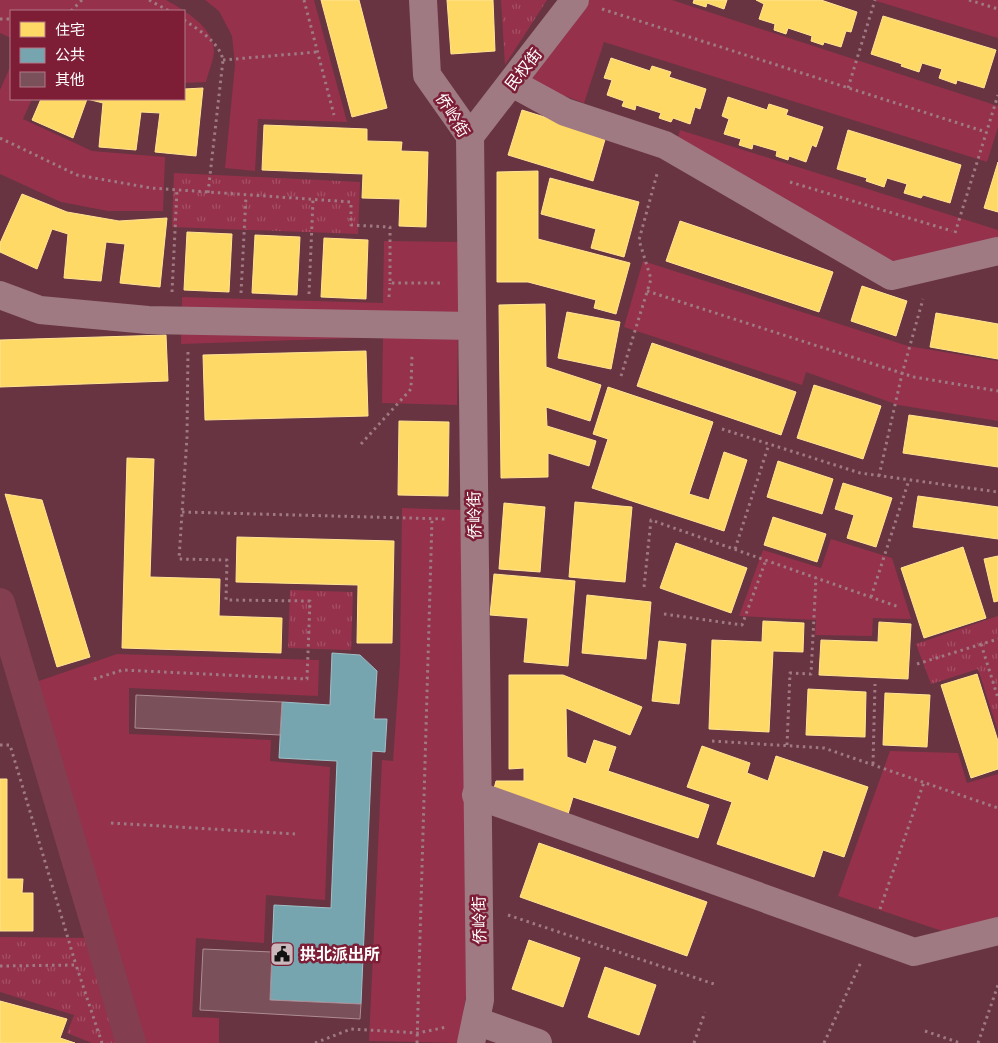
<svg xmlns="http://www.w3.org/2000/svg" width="998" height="1043" font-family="Manrope,'Noto Sans SC',sans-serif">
<defs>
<pattern id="park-tufts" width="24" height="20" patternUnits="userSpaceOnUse" patternTransform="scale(1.25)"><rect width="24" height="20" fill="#95314b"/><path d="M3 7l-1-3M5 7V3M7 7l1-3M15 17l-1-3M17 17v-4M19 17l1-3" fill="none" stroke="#a55066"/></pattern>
</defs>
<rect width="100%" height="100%" fill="#683441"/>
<g fill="#95314b">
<path d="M0,0H166C184,10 215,28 214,52C213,62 208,73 206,82L184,83V11H11V38L0,33Z"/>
<path d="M205,0H314L347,122L258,119L255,171L225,168L235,65L232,36L219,11Z"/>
<path d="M588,0H672L998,106V127L987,162L604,42L584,103L529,83Z"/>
<path d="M873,0H998V38Z"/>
<path d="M11,65V99H32L23,119L92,151L165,157L163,211H108L61,202L0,174V90Z"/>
<path d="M680,130L998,230V243L891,266L677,142Z"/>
<path d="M384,241L459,242L457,405L382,403L383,337L181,344L182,297L383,303Z"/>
<path d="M643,261L908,346L998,361V421L898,405L806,372L802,385L624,327Z"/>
<path d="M402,508L463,510L466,995L459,1043L369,1041L382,760L393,761L400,663Z"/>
<path d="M831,539L892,558L911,619L873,618L872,636L815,635L816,620L739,616L763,550L821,568Z"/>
<path d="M117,654L319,660L318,696L129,688V734L271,740L270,761L330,767L325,900L266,895L264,943L196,938L192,1017L219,1018V1043H146L36,682Z"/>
<path d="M890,751L958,753L967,783L998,774V924L951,934L838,896Z"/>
</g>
<g fill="url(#park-tufts)">
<path d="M501,0H547L505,65Z"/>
<path d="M174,173L360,182L358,234L172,227Z"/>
<path d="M290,590L353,592L351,650L288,648Z"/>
<path d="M998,616V731L978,669L931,684L916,644Z"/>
<path d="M0,937L90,938L122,1043H92L67,1033L74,1015L0,992Z"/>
</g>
<g fill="#ffd966" stroke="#ffe494">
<path d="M321,0H359L387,108L352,117Z"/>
<path d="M447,0H493L495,51L451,54Z"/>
<path d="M694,0H727L724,9L707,3L706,7L693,3Z"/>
<path d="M756,0H821L857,12L851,32L846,31L841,47L824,42L823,45L811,41L812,36L788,28L786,34L774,30L775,24L759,19L764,4Z"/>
<path d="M883,16L996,50L984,88L957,80L956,84L939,78L942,69L922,63L919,72L901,66L902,64L871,54Z"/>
<path d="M611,58L650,71L652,66L671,72L669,77L706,89L700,109L695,107L690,124L673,118L671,122L659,118L661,113L636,105L635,110L622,106L624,101L607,95L612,80L604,78Z"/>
<path d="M203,88L196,156L155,152L160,113L141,112L136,150L99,147L103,103L87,99L73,138L32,120L41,99H184V89Z"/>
<path d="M728,97L767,110L769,104L788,110L786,115L823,127L816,147L812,145L806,162L789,156L788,160L776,156L777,151L753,144L752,149L739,145L741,139L724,134L729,119L722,116Z"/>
<path d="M522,110L606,136L593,181L508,155Z"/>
<path d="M264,125L367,129V141L402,142L401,151L428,152L426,227L399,226L400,199L362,198L363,174L262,170Z"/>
<path d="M848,130L961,165L950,203L923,195L921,198L904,193L907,184L887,178L884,187L866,181L867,178L837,169Z"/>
<path d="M998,162V212L984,208Z"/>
<path d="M538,171V239L630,263L616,314L594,308L596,300L528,282H497V172Z"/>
<path d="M550,178L639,202L624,257L591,248L596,229L541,214Z"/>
<path d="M22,194L67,212L119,221L167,218L160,287L120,283L125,244L106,242L101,281L64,278L68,234L52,229L37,269L0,252V243Z"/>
<path d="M680,221L833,272L819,312L666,261Z"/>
<path d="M187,232L232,234L229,292L184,290Z"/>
<path d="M255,235L300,237L297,295L252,293Z"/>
<path d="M324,238L368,240L366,299L321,297Z"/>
<path d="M862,286L907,301L896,336L851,321Z"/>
<path d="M545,304L546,367L601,385L590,421L546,407L547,426L596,441L589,466L548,453V477L501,478L499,305Z"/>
<path d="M567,312L620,322L611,369L558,358Z"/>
<path d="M936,313L998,324V359L930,347Z"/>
<path d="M166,335L168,381L0,387V340Z"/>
<path d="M652,343L796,392L781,435L637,386Z"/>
<path d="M366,351L368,416L205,420L203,355Z"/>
<path d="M814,385L881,406L863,459L797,438Z"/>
<path d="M608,387L713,422L689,494L709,500L724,452L747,460L724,531L592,488L608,439L593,434Z"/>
<path d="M909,415L998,428V467L903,453Z"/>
<path d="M399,421L449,422L448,496L398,495Z"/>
<path d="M127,458L154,459L150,577L220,579L219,616L282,618L281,653L122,648Z"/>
<path d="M778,461L833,479L822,514L767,497Z"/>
<path d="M843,483L892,498L876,547L847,538L854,515L835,509Z"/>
<path d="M5,494L42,500L90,657L57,667Z"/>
<path d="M918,496L998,507V539L913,527Z"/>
<path d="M575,502L632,507L625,582L569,577Z"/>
<path d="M504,503L545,507L540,572L499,569Z"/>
<path d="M773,517L826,534L817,562L764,545Z"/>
<path d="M237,537L394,541L392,643H357L358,585L236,582Z"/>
<path d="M676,543L747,568L731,613L660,588Z"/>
<path d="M963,547L986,618L924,638L901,568Z"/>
<path d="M998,556V601L994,602L984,559Z"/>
<path d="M494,574L575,581L568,666L524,662L528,618L490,615Z"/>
<path d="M587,595L651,602L646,659L582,653Z"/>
<path d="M763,621L804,623L803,652L773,651L769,732L709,729L712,640L762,642Z"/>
<path d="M879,622L911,624L908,679L819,675L821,640L878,642Z"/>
<path d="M659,641L686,644L679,704L652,701Z"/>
<path d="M977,674L998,741V769L971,778L941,685Z"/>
<path d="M509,675H563L642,707L630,735L566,708L567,757L586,764L594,740L616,747L608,771L709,805L698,838L573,797L566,821L492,796L496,781H524V768L509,769Z"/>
<path d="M808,689L866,692L865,737L806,735Z"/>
<path d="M885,693L930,695L927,747L883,745Z"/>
<path d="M702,746L750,763L747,773L768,781L776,756L868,787L844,857L823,850L814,877L717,844L732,802L687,787Z"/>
<path d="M0,779H7V879H23L22,893H33V931H0Z"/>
<path d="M539,843L707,902L687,956L520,897Z"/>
<path d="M529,940L580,958L563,1007L512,989Z"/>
<path d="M605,967L656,985L639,1035L588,1017Z"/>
<path d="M0,1001L67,1019L60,1038L75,1043H0Z"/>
</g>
<path fill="#76a5af" stroke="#9fc0c7" d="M332,653L360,655L377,671L374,719H387L385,752L372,751L361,1004L270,1000L274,905L331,908L337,761L279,758L282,702L330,705Z"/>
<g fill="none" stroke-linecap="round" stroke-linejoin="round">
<path stroke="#833e50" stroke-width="30" d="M0,603L131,1043"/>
</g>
<g fill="#7a505a" stroke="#ad8d95">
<path d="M136,695L282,702L280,735L135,728Z"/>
<path d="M203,949L272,952L270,1000L361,1004L360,1019L200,1010Z"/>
</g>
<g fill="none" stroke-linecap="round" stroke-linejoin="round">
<g stroke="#9f7a82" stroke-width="3" stroke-dasharray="2.5 4" stroke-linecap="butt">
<path d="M149,0L169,11"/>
<path d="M304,0L334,115"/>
<path d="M969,0L998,9"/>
<path d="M602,9L986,132"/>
<path d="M71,11L82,0"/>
<path d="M0,19H11"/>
<path d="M184,20C199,30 219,42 223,60L208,193"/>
<path d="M223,60L317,52"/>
<path d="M848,88L875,0"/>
<path d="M0,138L77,175L151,188L351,202V225L390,227V283H444"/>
<path d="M790,182L952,231"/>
<path d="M955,233L998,95"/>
<path d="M647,291L914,377L998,391"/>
<path d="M172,292L177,190"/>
<path d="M241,293L246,196"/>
<path d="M309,294L313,200"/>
<path d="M389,297L390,283"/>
<path d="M621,376L651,279L639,240L657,174"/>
<path d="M722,429L860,473L998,492"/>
<path d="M361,444L411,389L412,354"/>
<path d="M879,476L902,374L923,299"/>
<path d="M182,512L446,519"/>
<path d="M735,549L769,444"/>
<path d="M644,587L651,520L899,607"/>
<path d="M871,597L909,480"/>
<path d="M664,614L742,625L766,560"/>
<path d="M981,644L998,698"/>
<path d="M917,664L998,639"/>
<path d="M94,679L123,670L307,679L310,601L226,600L227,560L179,559L187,437L188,349"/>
<path d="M712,741L824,748L998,808"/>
<path d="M0,745H10L76,965"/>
<path d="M787,745L790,673L811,674L816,578"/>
<path d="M873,764L875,684"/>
<path d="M111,823L295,834"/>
<path d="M880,909L924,782"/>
<path d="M508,915L714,984"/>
<path d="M0,966L76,965L102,1043"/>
<path d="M925,1031L960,1043"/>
<path d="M315,1043L351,1029L418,1033L447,1027"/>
<path d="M417,1043L432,519"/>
<path d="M694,1043L705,1012"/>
<path d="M824,1043L861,962"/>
<path d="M978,1043L998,985"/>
</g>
<g stroke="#9f7a82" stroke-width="28">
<path d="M423,0L427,75L470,136L480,1000L471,1043"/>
<path d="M512,83L565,112L665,145L891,276L998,251"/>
<path d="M470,136L575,0"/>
<path d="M0,295L40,310L148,320L472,326"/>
<path d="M476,795L914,952L998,931"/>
<path d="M476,1021L538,1043"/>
</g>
</g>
<defs>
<g id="civic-square" transform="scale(1.25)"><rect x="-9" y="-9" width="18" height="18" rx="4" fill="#cab8bc" stroke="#7e1e36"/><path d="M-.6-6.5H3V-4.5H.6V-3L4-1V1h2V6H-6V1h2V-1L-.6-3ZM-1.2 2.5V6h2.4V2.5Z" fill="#111"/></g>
</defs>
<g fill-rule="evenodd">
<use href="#civic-square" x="282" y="954"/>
</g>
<g text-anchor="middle" stroke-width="5" stroke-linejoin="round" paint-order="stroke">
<g font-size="16" fill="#fff" stroke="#7e1e36">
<text transform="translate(523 69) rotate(-52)" y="6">民权街</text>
<text transform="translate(453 115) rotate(58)" y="6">侨岭街</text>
<text transform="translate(474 515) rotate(-91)" y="6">侨岭街</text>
<text transform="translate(479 920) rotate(-91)" y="6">侨岭街</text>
</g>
<g font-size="16" font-weight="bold" fill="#fff" stroke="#7e1e36" text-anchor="start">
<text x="300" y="960">拱北派出所</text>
</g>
</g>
<rect x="10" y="10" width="175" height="90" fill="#7e1e36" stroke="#b27886"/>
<rect x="20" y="22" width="25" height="15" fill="#ffd966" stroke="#b27886"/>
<text x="55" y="35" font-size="15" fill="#ffffff">住宅</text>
<rect x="20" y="48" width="25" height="15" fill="#76a5af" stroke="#b27886"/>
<text x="55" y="60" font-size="15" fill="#ffffff">公共</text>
<rect x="20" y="72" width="25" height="15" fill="#7a505a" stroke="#b27886"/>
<text x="55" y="85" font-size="15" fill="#ffffff">其他</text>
</svg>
